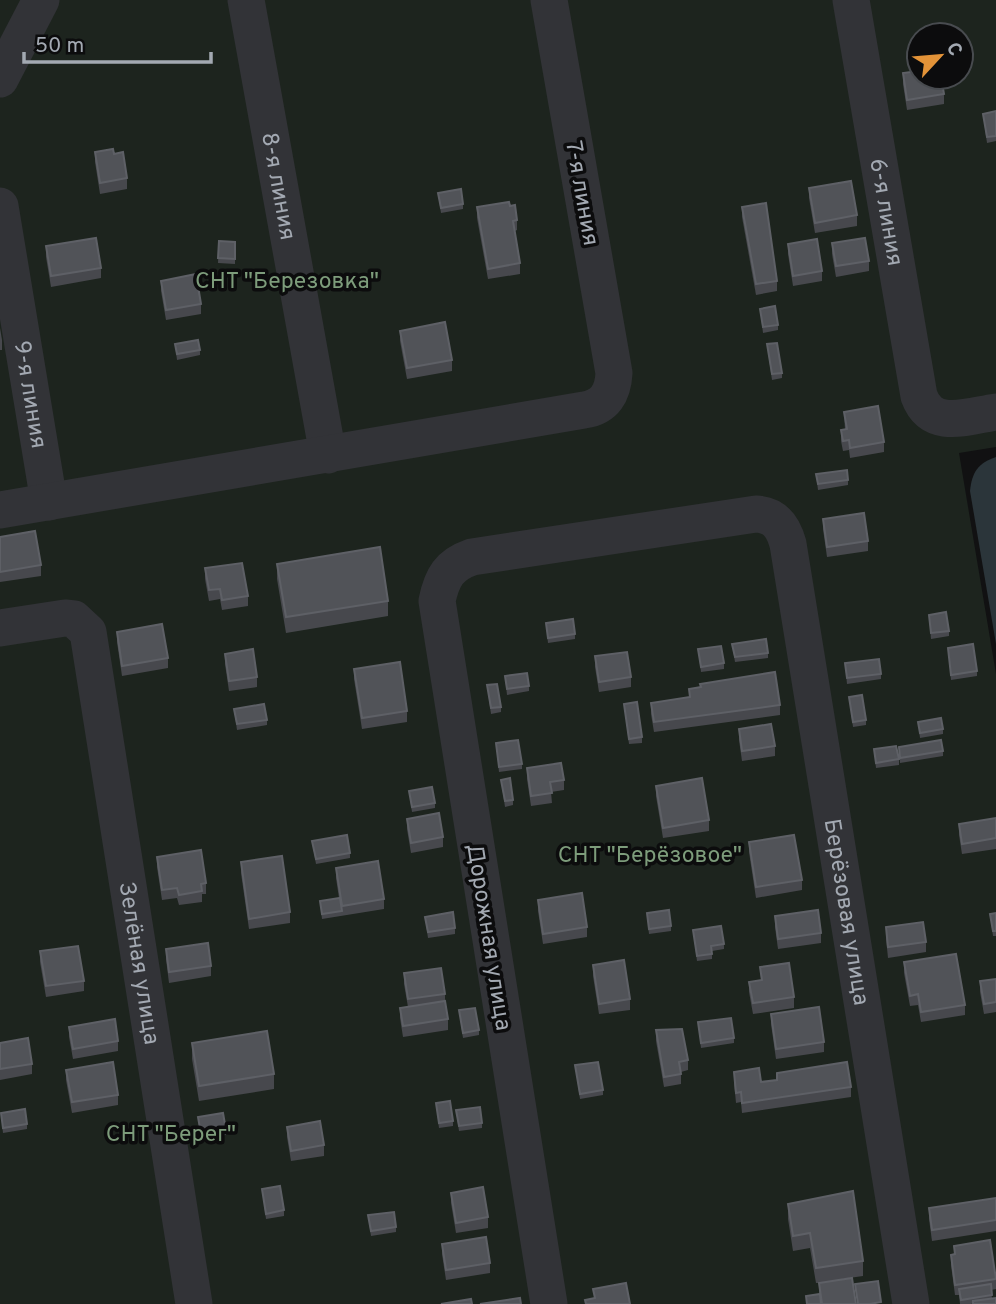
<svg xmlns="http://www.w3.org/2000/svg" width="996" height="1304" font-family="Overpass,sans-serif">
<rect width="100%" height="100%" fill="#111112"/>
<path fill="#1d241e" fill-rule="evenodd" d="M0,0H996V447L959,453L996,674V1304H0ZM919,35H961V77H919Z"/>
<path fill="#2b353a" d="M996,457V644L970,491C972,472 978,463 996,457Z"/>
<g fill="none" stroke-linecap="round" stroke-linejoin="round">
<g stroke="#323337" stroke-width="37">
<path id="s1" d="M246,0L328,455"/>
<path id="s2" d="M851,0L919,396C932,431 968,416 996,412"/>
<path d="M0,79L41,0"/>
<path id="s3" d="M0,206L49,502"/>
<path d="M0,510L584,410C605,407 613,393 614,373L549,0"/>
<path id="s4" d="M0,628L65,618L74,619L88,632L194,1304"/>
<path id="s5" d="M549,1304L437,601C442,577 449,565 472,557L756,514C775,515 783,526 788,544L911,1304"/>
</g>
</g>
<g fill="#47484d">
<path d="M903,73L944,94V104L907,110L903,84Z"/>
<path d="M996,111V141L987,143L983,114Z"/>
<path d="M95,152L114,154L127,178V189L100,194L95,162Z"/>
<path d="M809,188L857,215V226L815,233L809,198Z"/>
<path d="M438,193L463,204V209L441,213Z"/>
<path d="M510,206L517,220V230L515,231L520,263V274L488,279L477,218V207Z"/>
<path d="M742,207L777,281V291L756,295L742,217Z"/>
<path d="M219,241L235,242V264L218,263Z"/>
<path d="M832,243L869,261V271L836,277L832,254Z"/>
<path d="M788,244L822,271V281L793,286L788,254Z"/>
<path d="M46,246L101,268V278L51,287L46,257Z"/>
<path d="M161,281L201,304V314L166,320L161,291Z"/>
<path d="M760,309L778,325V330L763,333Z"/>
<path d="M0,328L2,340V350H0Z"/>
<path d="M400,331L452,360V371L407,379L400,341Z"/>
<path d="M175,344L200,350V355L177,360Z"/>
<path d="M767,344L782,373V378L772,380Z"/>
<path d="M844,412L884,442V452L850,458L849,450L843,451L841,441V430H845Z"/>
<path d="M816,474L848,480V485L818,490Z"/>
<path d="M823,519L868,541V551L827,557L823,529Z"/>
<path d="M0,537L41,565V576L0,582Z"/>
<path d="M277,564L388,601V616L286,633L277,579Z"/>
<path d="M205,568L248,596V606L222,610L220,599L209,601L205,579Z"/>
<path d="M929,615L949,631V636L931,639Z"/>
<path d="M546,623L575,634V639L548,643Z"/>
<path d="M117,632L168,658V668L122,676L117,642Z"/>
<path d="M732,644L768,653V658L735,662Z"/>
<path d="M948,648L977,671V676L951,680Z"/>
<path d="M698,649L724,663V669L701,672Z"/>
<path d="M225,654L257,677V687L229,691L225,664Z"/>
<path d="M595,656L631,677V687L599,692L595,667Z"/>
<path d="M845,663L881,674V679L847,684Z"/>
<path d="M354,669L407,711V722L362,729L354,679Z"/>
<path d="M505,676L529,686V691L507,695Z"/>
<path d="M700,684L780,705V715L654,732L651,714V703L689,697V689L700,688Z"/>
<path d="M487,685L501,707V712L491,714Z"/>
<path d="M849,697L866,720V725L853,727Z"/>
<path d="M624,704L642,737V743L629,744Z"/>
<path d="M234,709L267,720V725L237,730Z"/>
<path d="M918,722L943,729V734L920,738Z"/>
<path d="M739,729L775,746V756L742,761L739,740Z"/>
<path d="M496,743L522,764V769L499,772Z"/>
<path d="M899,747L943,751V756L900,763Z"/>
<path d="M874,749L899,759V765L876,768Z"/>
<path d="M527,768L564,780V790L551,792L552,803L531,806L527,779Z"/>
<path d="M501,780L513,800V805L505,807Z"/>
<path d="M656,786L709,820V831L663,838L656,796Z"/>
<path d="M409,791L435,803V808L412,812Z"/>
<path d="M996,818V849L962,854L959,835V824Z"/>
<path d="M407,819L443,837V847L411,853L407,829Z"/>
<path d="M312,841L350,853V858L316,864Z"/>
<path d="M749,842L802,880V890L756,898L749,852Z"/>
<path d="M157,857L206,883V894H202V902L179,905L177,898L162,900L157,867Z"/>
<path d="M241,862L290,912V923L249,929L241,873Z"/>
<path d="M336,868L384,899V909L322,919L320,901L339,898L336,878Z"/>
<path d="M538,900L587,927V937L543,944L538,911Z"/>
<path d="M647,913L671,926V931L649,934Z"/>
<path d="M996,913V936H993L990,914Z"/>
<path d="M775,916L821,933V943L778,949L775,927Z"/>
<path d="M425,917L455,928V934L428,938Z"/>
<path d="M886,927L926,942V952L888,958L886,938Z"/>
<path d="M693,930L724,944V949L712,951V959L697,961Z"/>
<path d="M166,949L211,966V976L169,983L166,959Z"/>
<path d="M40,951L84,981V991L46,997L40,962Z"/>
<path d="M904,962L965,1005V1015L921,1022L918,1005L910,1006L904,973Z"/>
<path d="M593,965L630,999V1010L599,1014L593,976Z"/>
<path d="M760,967L794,997V1008L753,1014L749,992V982L761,980Z"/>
<path d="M404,973L445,994V1001L448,1019V1030L403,1037L400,1018V1008L408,1007L404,984Z"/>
<path d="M996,979V1012L984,1014L980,992V981Z"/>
<path d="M459,1010L479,1030V1035L463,1038Z"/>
<path d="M771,1014L824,1042V1052L776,1059L771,1024Z"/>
<path d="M698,1022L734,1038V1043L701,1048Z"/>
<path d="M69,1027L118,1041V1051L73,1059L69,1037Z"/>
<path d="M656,1030L688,1060V1070L681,1072V1084L664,1087L656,1041Z"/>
<path d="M0,1043L32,1064V1074L0,1080Z"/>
<path d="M192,1043L274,1074V1089L199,1101L192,1059Z"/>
<path d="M575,1065L603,1090V1095L580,1099Z"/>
<path d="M66,1070L118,1095V1105L72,1113L66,1080Z"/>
<path d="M734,1072L761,1082L777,1080V1073L851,1087V1097L742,1113L741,1102L736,1103L734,1082Z"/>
<path d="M436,1103L453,1121V1126L439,1128Z"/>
<path d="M456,1110L482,1123V1128L459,1131Z"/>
<path d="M1,1113L27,1124V1129L3,1133Z"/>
<path d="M198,1117L226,1130V1135L201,1139Z"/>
<path d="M287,1127L324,1145V1156L291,1161L287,1137Z"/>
<path d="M262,1189L284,1210V1216L266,1219Z"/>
<path d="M451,1193L488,1217V1228L456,1233L451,1203Z"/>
<path d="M996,1198V1231L932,1241L929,1219V1208Z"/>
<path d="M788,1204L863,1261V1276L842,1279L856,1304H806V1296L819,1294V1283H816L810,1248L793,1251L788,1219Z"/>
<path d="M368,1215L396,1227V1232L371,1236Z"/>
<path d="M442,1244L490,1263V1273L446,1280L442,1254Z"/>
<path d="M954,1246L996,1279V1289L991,1290L992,1298L971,1304H960L959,1295H955L951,1265V1255L954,1254Z"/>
</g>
<g fill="#515358" stroke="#5e6066" stroke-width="2">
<path d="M919,71V77H941L944,94L907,100L903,73Z"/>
<path d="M996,111V136L987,137L983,114Z"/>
<path d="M113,149L114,154L123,152L127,178L100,183L95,152Z"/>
<path d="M851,181L857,215L815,223L809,188Z"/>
<path d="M461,189L463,204L441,208L438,193Z"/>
<path d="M509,202L510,206L515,205L517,220L513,221L520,263L488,269L477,207Z"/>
<path d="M766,203L777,281L756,284L742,207Z"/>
<path d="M96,238L101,268L51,276L46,246Z"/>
<path d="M865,238L869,261L836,266L832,243Z"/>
<path d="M817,239L822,271L793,276L788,244Z"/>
<path d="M219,241L235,242V259L218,258Z"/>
<path d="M196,274L201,304L166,310L161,281Z"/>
<path d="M775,306L778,325L763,327L760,309Z"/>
<path d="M445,322L452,360L407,368L400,331Z"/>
<path d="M198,340L200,350L177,354L175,344Z"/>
<path d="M777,343L782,373L772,374L767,344Z"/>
<path d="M878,406L884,442L850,448L849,440L843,441L841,430L847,429L844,412Z"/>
<path d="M847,470L848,480L818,484L816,474Z"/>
<path d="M864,513L868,541L827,547L823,519Z"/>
<path d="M35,531L41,565L0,572V537Z"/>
<path d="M380,547L388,601L286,617L277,564Z"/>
<path d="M242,563L248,596L222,600L220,589L209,590L205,568Z"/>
<path d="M946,612L949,631L931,633L929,615Z"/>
<path d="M573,619L575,634L548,638L546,623Z"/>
<path d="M162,624L168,658L122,666L117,632Z"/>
<path d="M766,639L768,653L735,657L732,644Z"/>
<path d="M973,644L977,671L951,675L948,648Z"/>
<path d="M721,646L724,663L701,667L698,649Z"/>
<path d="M253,649L257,677L229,681L225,654Z"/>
<path d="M627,652L631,677L599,682L595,656Z"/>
<path d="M879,659L881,674L847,678L845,663Z"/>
<path d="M400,662L407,711L362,718L354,669Z"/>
<path d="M775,672L780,705L654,722L651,703L690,697L689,689L701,687L700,684Z"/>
<path d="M527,673L529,686L507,689L505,676Z"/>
<path d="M497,684L501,707L491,708L487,685Z"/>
<path d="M862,695L866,720L853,722L849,697Z"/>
<path d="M637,702L642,737L629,739L624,704Z"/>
<path d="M264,704L267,720L237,724L234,709Z"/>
<path d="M941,718L943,729L920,733L918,722Z"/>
<path d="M771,724L775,746L742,751L739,729Z"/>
<path d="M518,740L522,764L499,767L496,743Z"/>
<path d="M941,740L943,751L900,758L899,747Z"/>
<path d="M896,746L899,759L876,763L874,749Z"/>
<path d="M561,763L564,780L550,782L552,793L531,796L527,768Z"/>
<path d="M510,778L513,800L505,801L501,780Z"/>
<path d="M702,778L709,820L663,828L656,786Z"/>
<path d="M432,787L435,803L412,807L409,791Z"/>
<path d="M439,813L443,837L411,843L407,819Z"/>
<path d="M996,818V838L962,844L959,824Z"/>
<path d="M347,835L350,853L316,859L312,841Z"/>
<path d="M794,835L802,880L756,887L749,842Z"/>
<path d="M201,850L206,883L201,884L202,891L179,895L177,888L162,890L157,857Z"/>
<path d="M282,856L290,912L249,919L241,862Z"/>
<path d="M378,861L384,899L342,906L336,868Z"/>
<path d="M582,893L587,927L543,934L538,900Z"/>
<path d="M340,898L342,911L322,914L320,901Z"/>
<path d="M669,910L671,926L649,929L647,913Z"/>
<path d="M818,910L821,933L778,939L775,916Z"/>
<path d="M453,912L455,928L428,932L425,917Z"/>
<path d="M996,913V931H993L990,914Z"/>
<path d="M923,922L926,942L888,947L886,927Z"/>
<path d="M721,926L724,944L711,946L712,954L697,956L693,930Z"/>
<path d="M208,943L211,966L169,972L166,949Z"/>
<path d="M78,946L84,981L46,986L40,951Z"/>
<path d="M956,954L965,1005L921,1012L918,994L910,996L904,962Z"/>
<path d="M624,960L630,999L599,1004L593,965Z"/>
<path d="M789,963L794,997L753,1003L749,982L762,980L760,967Z"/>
<path d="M441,968L445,994L408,999L404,973Z"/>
<path d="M996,979V1002L984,1004L980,981Z"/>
<path d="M445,1001L448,1019L403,1026L400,1008Z"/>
<path d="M819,1007L824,1042L776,1049L771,1014Z"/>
<path d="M475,1008L479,1030L463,1033L459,1010Z"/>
<path d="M731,1018L734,1038L701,1043L698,1022Z"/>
<path d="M115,1019L118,1041L73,1049L69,1027Z"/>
<path d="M682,1029L688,1060L679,1062L681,1074L664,1077L656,1030Z"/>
<path d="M267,1031L274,1074L199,1086L192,1043Z"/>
<path d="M28,1038L32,1064L0,1069V1043Z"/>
<path d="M113,1062L118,1095L72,1102L66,1070Z"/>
<path d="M598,1062L603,1090L580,1094L575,1065Z"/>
<path d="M847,1062L851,1087L742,1103L741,1092L736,1093L734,1072L759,1068L761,1082L777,1080V1073Z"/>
<path d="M450,1101L453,1121L439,1123L436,1103Z"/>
<path d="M480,1107L482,1123L459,1126L456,1110Z"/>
<path d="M25,1109L27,1124L3,1128L1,1113Z"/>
<path d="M223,1113L226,1130L201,1134L198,1117Z"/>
<path d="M320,1121L324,1145L291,1151L287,1127Z"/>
<path d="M280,1186L284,1210L266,1214L262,1189Z"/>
<path d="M483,1187L488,1217L456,1223L451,1193Z"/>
<path d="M853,1191L863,1261L816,1268L810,1233L793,1236L788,1204Z"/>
<path d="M996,1198V1220L932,1230L929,1208Z"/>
<path d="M394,1212L396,1227L371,1231L368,1215Z"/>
<path d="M486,1237L490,1263L446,1270L442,1244Z"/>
<path d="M990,1240L996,1279L955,1285L951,1255L955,1254L954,1246Z"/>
<path d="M852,1278L856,1304H822L819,1283Z"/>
<path d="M878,1281L881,1302L870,1304H858L855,1284Z"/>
<path d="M626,1283L630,1304H586L585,1300L595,1298L593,1289Z"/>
<path d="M991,1284L992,1295L961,1300L959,1289Z"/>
<path d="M820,1294L821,1304H807L806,1296Z"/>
<path d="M520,1298L521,1304H480Z"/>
<path d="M996,1298V1304H973V1301Z"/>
<path d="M471,1299L472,1304H441Z"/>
</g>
<g text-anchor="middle" stroke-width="7" stroke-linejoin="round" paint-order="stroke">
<g font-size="23" fill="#a3a9b2" stroke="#0c0c0d">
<text dy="8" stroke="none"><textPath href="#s1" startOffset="189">8-я линия</textPath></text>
<text transform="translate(583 193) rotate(80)" y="8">7-я линия</text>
<text dy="8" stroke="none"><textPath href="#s2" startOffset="215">6-я линия</textPath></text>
<text dy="8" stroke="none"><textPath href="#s3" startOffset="191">9-я линия</textPath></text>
<text dy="8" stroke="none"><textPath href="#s5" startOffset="1479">Берёзовая улица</textPath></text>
<text transform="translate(490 937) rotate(81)" y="8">Дорожная улица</text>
<text dy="8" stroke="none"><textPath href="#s4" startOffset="429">Зелёная улица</textPath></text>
</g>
<g font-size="23" fill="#7d9c7b" stroke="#0c0c0d">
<text x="287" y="288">СНТ "Березовка"</text>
<text x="650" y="862">СНТ "Берёзовое"</text>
<text x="171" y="1141">СНТ "Берег"</text>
</g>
</g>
<g transform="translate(940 56) rotate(64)"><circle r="33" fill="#0c0c0d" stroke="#484b4f" stroke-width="2"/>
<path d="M0-5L12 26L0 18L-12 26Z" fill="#e39338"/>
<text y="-10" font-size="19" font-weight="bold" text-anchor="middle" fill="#a3a9b2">С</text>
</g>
<path d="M24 52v10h187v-10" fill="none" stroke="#a3a9b2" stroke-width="3.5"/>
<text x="35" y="52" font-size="21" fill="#a3a9b2" stroke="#0c0c0d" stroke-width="5" paint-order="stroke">50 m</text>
</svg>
